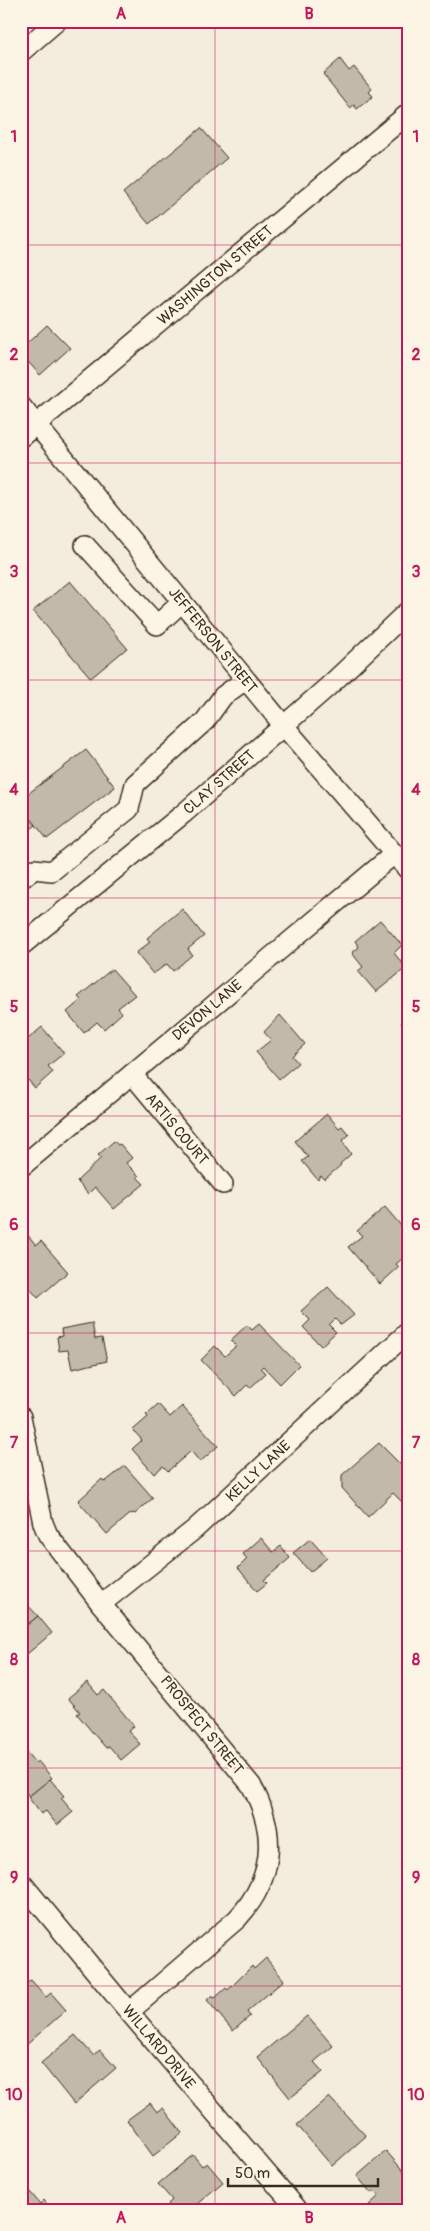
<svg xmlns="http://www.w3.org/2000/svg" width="430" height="2231" font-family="Pangolin,sans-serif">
<rect width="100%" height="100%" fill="#f4eddd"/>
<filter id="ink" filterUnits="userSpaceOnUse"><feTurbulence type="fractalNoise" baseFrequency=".02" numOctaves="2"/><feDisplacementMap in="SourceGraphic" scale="10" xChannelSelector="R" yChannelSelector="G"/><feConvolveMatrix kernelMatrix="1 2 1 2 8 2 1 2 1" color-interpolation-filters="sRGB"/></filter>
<g filter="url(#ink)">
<g fill="#c3b9aa" stroke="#3b2a1e">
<path d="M340,59L349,71L354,67L372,89L369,92L373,96L357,109L354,105L350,108L323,74Z"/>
<path d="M201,128L227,158L149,224L123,193Z"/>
<path d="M47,325L70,348L40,375L21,354L25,350L23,347Z"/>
<path d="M70,581L127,648L91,678L33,611Z"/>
<path d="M86,750L115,787L47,839L21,806V799Z"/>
<path d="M21,806L36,825L21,837Z"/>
<path d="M182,909L204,936L188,949L192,955L173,971L167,964L153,974L136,953L150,942L147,938Z"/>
<path d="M380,920L402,945L394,953L406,968L376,992L358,971L363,967L352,953L359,947L355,941Z"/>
<path d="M112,969L135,995L118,1008L122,1013L104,1029L97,1022L84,1033L67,1012L81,1000L78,997Z"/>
<path d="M409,1002V1033L401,1023L408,1017L401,1009Z"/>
<path d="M280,1015L305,1044L292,1056L298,1063L279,1079L256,1052L271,1040L264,1032Z"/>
<path d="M42,1027L64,1053L48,1066L53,1072L35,1088L28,1080L21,1086V1045Z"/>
<path d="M327,1114L339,1128L342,1126L349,1135L342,1141L351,1154L340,1164L341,1165L325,1179L321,1176L318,1180L302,1161L308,1157L295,1141Z"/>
<path d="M114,1141L118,1145L120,1144L132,1158L126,1163L139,1176L137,1177L144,1184L114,1209L95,1187L88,1194L77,1181L101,1158L98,1155Z"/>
<path d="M385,1207L409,1235V1262L404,1257L396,1264L399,1267L380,1284L348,1247L362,1236L357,1231Z"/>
<path d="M22,1228L36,1245L41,1241L68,1272L38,1298L22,1279L26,1276L21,1271Z"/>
<path d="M328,1287L354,1315L341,1325L335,1319L329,1325L336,1332L321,1346L303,1327L310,1320L301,1311Z"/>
<path d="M92,1323L95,1339L102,1338L107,1361L72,1369L68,1350L59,1351L57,1337L62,1336L61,1329Z"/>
<path d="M259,1324L299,1365L280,1384L263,1366L261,1368L266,1373L250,1388L247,1385L236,1396L201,1360L215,1346L225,1356L236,1346L231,1341L233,1338L247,1325L252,1330Z"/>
<path d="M158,1404L170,1417L182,1406L218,1446L200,1462L191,1451L168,1471L163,1466L154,1474L132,1449L142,1440L133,1430L148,1417L146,1415Z"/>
<path d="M379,1443L402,1466L403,1465L409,1471V1509L393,1493L368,1517L342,1488V1475Z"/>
<path d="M125,1466L153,1498L135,1514L133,1513L129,1515L107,1534L78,1501L102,1479L105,1482Z"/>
<path d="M261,1538L273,1552L281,1546L290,1558L264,1580L267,1583L257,1591L238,1568L247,1559L243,1554Z"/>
<path d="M310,1539L327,1558L310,1572L293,1553Z"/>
<path d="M23,1600L38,1616L21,1630V1601Z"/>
<path d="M38,1616L52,1633L27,1654L21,1647V1630Z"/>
<path d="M87,1682L98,1695L104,1690L134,1726L128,1731L140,1744L121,1760L109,1746L106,1748L93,1733L77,1714L80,1712L68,1698Z"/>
<path d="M24,1749L35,1763L38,1761L52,1778L29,1796L21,1786V1751Z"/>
<path d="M50,1779L64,1796L61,1798L73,1812L57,1825L46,1811L41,1814L28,1797Z"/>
<path d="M266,1958L284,1980L247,2012L250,2016L233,2031L207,2000L212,1995L215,1998L226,1988L228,1990L252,1966L254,1969Z"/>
<path d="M31,1980L46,1997L51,1993L66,2010L24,2047L21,2044V1988Z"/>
<path d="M307,2016L333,2046L314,2062L323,2072L290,2098L257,2057Z"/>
<path d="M75,2035L93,2055L100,2050L116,2068L74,2104L41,2063Z"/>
<path d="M329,2097L366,2136L332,2166L297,2125Z"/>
<path d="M150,2103L157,2112L163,2108L182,2133L153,2156L127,2120Z"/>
<path d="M386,2151L406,2174L409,2171V2202L400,2210H373L369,2205L379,2196L374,2191L371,2193L357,2176Z"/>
<path d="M193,2155L202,2166L207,2163L223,2182L190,2210H173L168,2204L172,2200L158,2184Z"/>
<path d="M30,2192L40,2204L44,2200L52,2210H21V2199Z"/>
</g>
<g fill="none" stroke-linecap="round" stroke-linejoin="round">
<g stroke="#3b2a1e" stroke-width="22">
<g id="minor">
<path d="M21,52L57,21"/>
<path d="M21,406L284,726L409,871"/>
<path d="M21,437L409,113"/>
<path d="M85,545L157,625L182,602"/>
<path d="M21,879L34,869L52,871L129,809L135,784L205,721L223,696L245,680"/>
<path d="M21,946L183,814L331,684L409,610"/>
<path d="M132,1074L223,1184"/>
<path d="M21,1167L394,854"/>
<path d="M21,1417L43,1523L48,1535L101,1604L251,1785C278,1833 274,1879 237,1919L129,2012"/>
<path d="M101,1604L195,1529L409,1331"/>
<path d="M21,1882L129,2012L298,2210"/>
</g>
</g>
<use href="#minor" stroke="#fcf5e5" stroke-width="19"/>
</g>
</g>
<path fill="none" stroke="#c2185b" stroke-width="1" stroke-opacity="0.55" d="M215,21V2210M21,245H409M21,463H409M21,680H409M21,898H409M21,1116H409M21,1333H409M21,1551H409M21,1768H409M21,1986H409"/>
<g text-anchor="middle" stroke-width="4" stroke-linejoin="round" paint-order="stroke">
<g font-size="15" fill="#3b2a1e" stroke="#fcf5e5">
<text transform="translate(215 275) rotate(-40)" y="5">WASHINGTON STREET</text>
<text transform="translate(213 640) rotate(51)" y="5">JEFFERSON STREET</text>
<text transform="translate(219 782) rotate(-41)" y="5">CLAY STREET</text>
<text transform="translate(207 1010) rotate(-40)" y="5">DEVON LANE</text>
<text transform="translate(177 1129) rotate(50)" y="5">ARTIS COURT</text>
<text transform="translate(258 1471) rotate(-43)" y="5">KELLY LANE</text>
<text transform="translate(202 1725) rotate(51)" y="5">PROSPECT STREET</text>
<text transform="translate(159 2047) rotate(50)" y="5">WILLARD DRIVE</text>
</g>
</g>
<rect width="430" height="2231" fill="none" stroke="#fcf5e5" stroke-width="55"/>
<path d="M228 2178v8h150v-8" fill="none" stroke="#3b2a1e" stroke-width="2.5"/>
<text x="235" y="2178" font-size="15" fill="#3b2a1e" stroke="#fcf5e5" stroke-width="4" paint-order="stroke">50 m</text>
<rect x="28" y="28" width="374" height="2176" fill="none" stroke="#c2185b" stroke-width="2"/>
<g font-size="16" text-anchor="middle" font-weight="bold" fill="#c2185b">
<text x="121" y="19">A</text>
<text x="309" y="19">B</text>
<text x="14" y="142">1</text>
<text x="416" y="142">1</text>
<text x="14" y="360">2</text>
<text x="416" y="360">2</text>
<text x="14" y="577">3</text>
<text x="416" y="577">3</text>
<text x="14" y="795">4</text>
<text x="416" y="795">4</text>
<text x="14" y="1012">5</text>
<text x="416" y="1012">5</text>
<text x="14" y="1230">6</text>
<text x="416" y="1230">6</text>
<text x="14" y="1448">7</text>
<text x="416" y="1448">7</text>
<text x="14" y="1665">8</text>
<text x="416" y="1665">8</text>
<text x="14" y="1883">9</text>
<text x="416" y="1883">9</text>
<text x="14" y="2100">10</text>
<text x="416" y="2100">10</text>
<text x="121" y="2223">A</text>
<text x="309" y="2223">B</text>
</g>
</svg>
